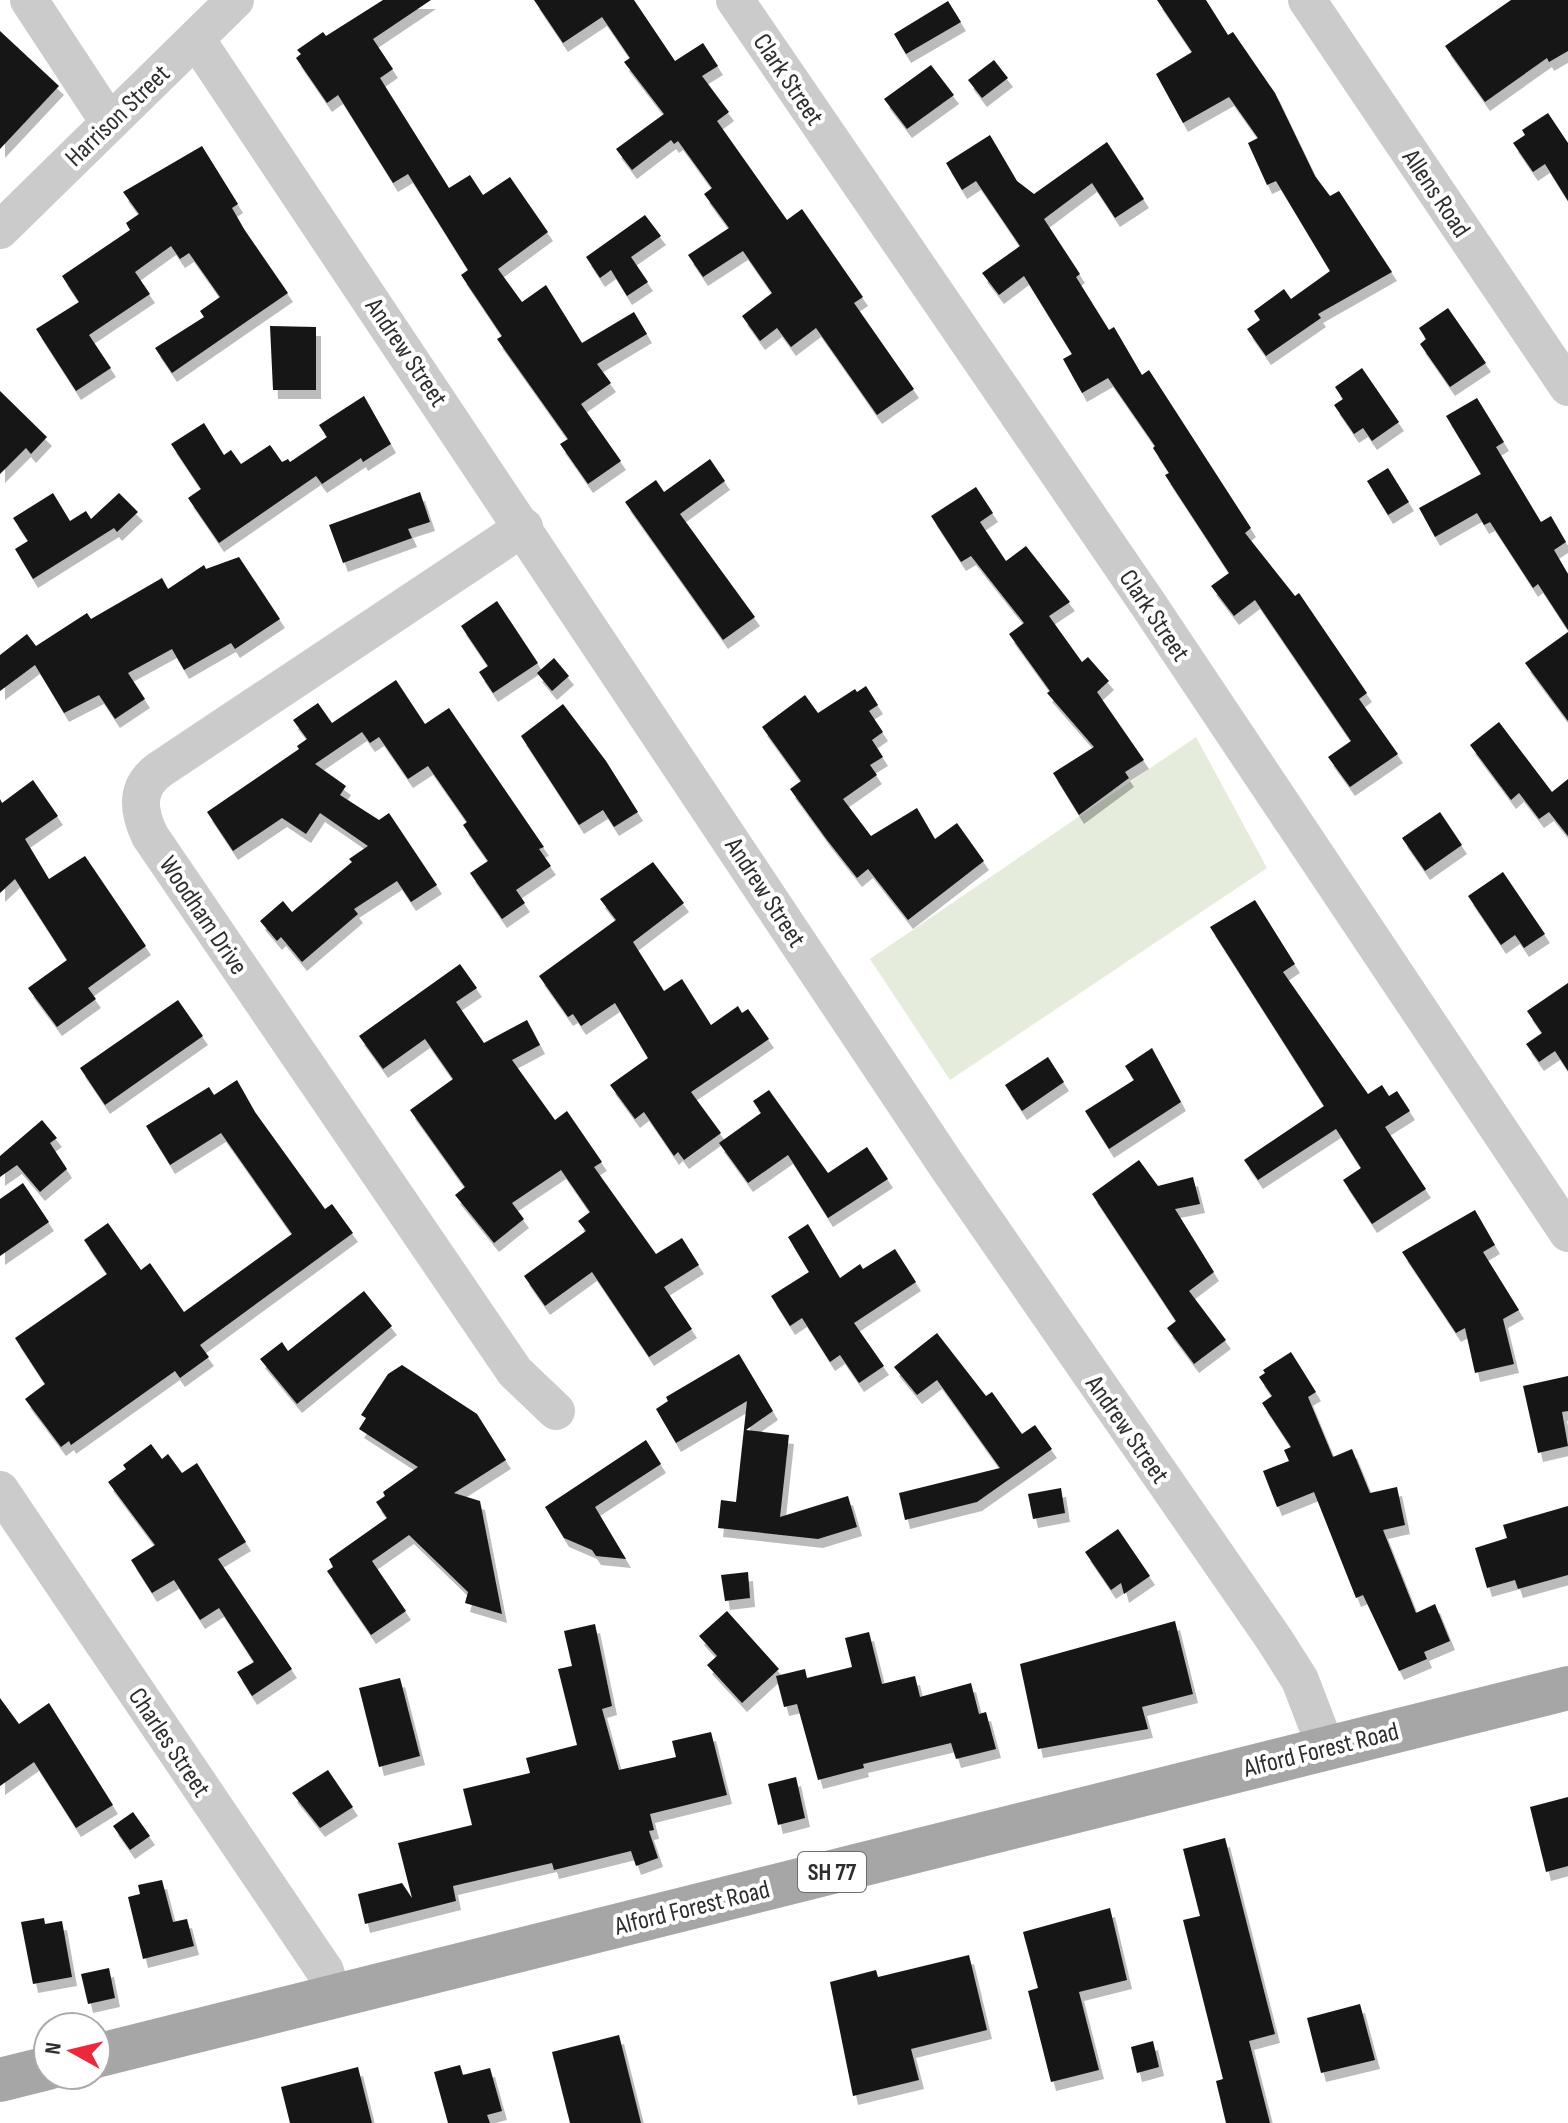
<svg xmlns="http://www.w3.org/2000/svg" width="1568" height="2123" font-family="'Sofia Sans Condensed',sans-serif">
<defs>
<filter id="shadow"><feDropShadow dx="5" dy="9" stdDeviation="0" flood-color="#0004"/></filter>
</defs>
<rect width="100%" height="100%" fill="#fff"/>
<path fill="#e5ecdb" d="M1196,737L1267,868L950,1080L870,959Z"/>
<g fill="#151515" filter="url(#shadow)">
<path d="M383,0H431L373,39L393,69L380,78L449,188L470,175L483,195L510,177L548,232L498,269L522,302L546,285L582,343L634,312L647,334L597,364L611,383L581,404L621,461L588,484L560,444L568,439L497,339L502,336L461,275L468,270L408,174L393,183L338,95L327,103L296,58L301,54L297,50L323,32L326,36Z"/>
<path d="M534,0H634L675,61L703,43L718,66L702,76L729,112L717,121L787,220L802,209L863,297L854,303L914,389L877,415L816,328L791,347L777,328L760,341L742,316L772,293L743,251L703,277L688,255L729,228L704,194L712,188L678,141L674,144L671,140L632,170L616,149L664,114L624,62L630,58L602,17L563,43Z"/>
<path d="M1157,0H1206L1228,35L1233,32L1275,93L1315,176L1330,196L1339,191L1392,272L1318,314L1321,318L1266,356L1247,329L1260,320L1254,311L1284,289L1291,299L1330,271L1276,181L1267,185L1248,143L1258,138L1229,97L1183,123L1156,74L1192,52Z"/>
<path d="M1511,0H1568V51L1549,62L1547,58L1485,102L1445,46Z"/>
<path d="M948,1L961,22L906,54L894,34Z"/>
<path d="M0,31L59,86L0,149Z"/>
<path d="M994,60L1008,78L982,98L968,80Z"/>
<path d="M931,65L954,95L907,129L884,99Z"/>
<path d="M1548,113L1568,143V201L1545,164L1533,172L1513,143L1525,135L1522,130Z"/>
<path d="M990,135L1017,181L1034,194L1107,142L1144,199L1115,218L1092,183L1044,219L1080,274L1076,277L1109,330L1114,327L1142,375L1149,370L1251,528L1245,533L1295,596L1299,593L1367,693L1359,699L1398,754L1350,787L1328,757L1351,741L1255,600L1234,616L1211,586L1229,573L1165,475L1169,473L1153,448L1155,446L1108,378L1082,393L1063,359L1072,354L1024,276L999,295L982,273L1020,246L976,181L962,190L946,163Z"/>
<path d="M202,146L238,204L232,208L244,229L288,293L172,373L155,348L204,317L200,311L220,297L189,253L180,259L171,246L135,272L150,294L89,335L111,368L76,391L36,329L79,302L62,276L130,230L126,223L139,214L123,192Z"/>
<path d="M645,215L661,236L631,257L648,282L627,296L611,270L600,278L586,257Z"/>
<path d="M1448,308L1486,363L1450,387L1420,344L1426,339L1419,328Z"/>
<path d="M270,326L316,327V390H273Z"/>
<path d="M1362,368L1399,422L1372,441L1363,428L1354,434L1334,405L1343,399L1335,387Z"/>
<path d="M0,391L47,437L31,454L26,448L0,474Z"/>
<path d="M364,396L391,444L363,462L361,458L322,484L316,476L219,543L188,498L201,489L171,444L204,423L224,455L231,450L241,464L270,445L282,462L288,459L290,462L327,437L319,425Z"/>
<path d="M1477,398L1504,442L1496,447L1541,522L1551,516L1566,542L1554,550L1568,574V630L1538,584L1533,588L1490,522L1484,525L1477,513L1435,537L1419,508L1481,474L1446,416Z"/>
<path d="M710,459L725,481L680,514L755,617L723,640L625,502L656,480L664,492Z"/>
<path d="M1388,468L1409,502L1388,515L1367,481Z"/>
<path d="M976,487L993,513L980,522L1006,561L1026,546L1070,602L1049,616L1082,662L1088,657L1109,681L1097,692L1144,760L1125,772L1129,778L1079,815L1053,773L1094,747L1047,693L1050,691L1009,634L1024,623L971,556L961,562L931,516Z"/>
<path d="M420,492L430,522L408,529L412,538L343,563L329,525Z"/>
<path d="M53,493L70,521L86,511L91,519L119,493L138,512L117,532L114,528L33,579L15,549L28,541L13,518Z"/>
<path d="M239,557L280,619L235,649L231,643L184,670L172,649L128,673L145,699L115,719L99,695L64,713L35,665L0,691V655L27,634L36,646L87,613L91,619L162,578L168,589L204,565L206,569Z"/>
<path d="M497,601L538,663L493,693L479,672L488,666L461,626Z"/>
<path d="M1568,632V721L1525,663Z"/>
<path d="M554,658L569,676L552,691L537,673Z"/>
<path d="M396,680L425,724L449,708L544,847L539,849L551,866L516,890L525,903L502,919L470,873L488,861L463,825L467,822L428,766L408,779L379,737L370,743L362,732L315,764L346,786L340,795L379,820L389,813L437,885L411,902L397,881L354,909L358,914L302,962L281,937L277,941L260,921L283,901L292,912L352,862L349,859L368,846L320,813L306,834L282,818L233,851L207,812L299,749L297,746L307,739L293,720L318,703L332,723Z"/>
<path d="M866,686L878,705L869,711L883,732L872,740L883,757L870,765L877,775L843,799L871,836L917,808L935,839L957,823L984,861L908,920L868,869L857,878L827,840L790,789L801,781L762,727L805,695L818,713L855,689L857,692Z"/>
<path d="M563,704L606,761L638,812L614,827L603,810L579,825L521,736Z"/>
<path d="M1499,722L1552,792L1568,779V836L1549,812L1539,819L1519,793L1511,800L1470,745Z"/>
<path d="M33,780L58,816L25,839L49,879L85,856L146,946L88,988L96,999L57,1027L28,988L67,960L15,879L0,893V799L2,803Z"/>
<path d="M1440,812L1462,845L1425,871L1402,838Z"/>
<path d="M653,862L684,903L633,942L664,991L682,979L711,1025L738,1006L742,1013L748,1009L769,1039L691,1092L721,1133L684,1160L678,1152L674,1156L644,1112L635,1119L610,1085L648,1058L615,1003L581,1026L573,1014L568,1017L539,976L616,920L600,899Z"/>
<path d="M1503,872L1545,934L1524,948L1515,935L1501,945L1468,896Z"/>
<path d="M1255,900L1295,964L1283,972L1368,1094L1382,1085L1389,1096L1397,1091L1410,1111L1385,1127L1426,1189L1372,1224L1343,1180L1361,1168L1336,1129L1258,1180L1244,1160L1324,1106L1210,927Z"/>
<path d="M460,964L477,988L456,1002L484,1043L527,1020L540,1045L512,1060L555,1120L567,1111L602,1162L594,1167L656,1254L682,1238L699,1265L664,1287L692,1329L649,1357L592,1272L545,1306L524,1276L586,1231L578,1221L590,1212L561,1170L512,1203L524,1219L494,1243L455,1195L465,1187L410,1110L453,1079L425,1039L383,1069L359,1036Z"/>
<path d="M1568,983V1071L1555,1051L1539,1062L1526,1044L1542,1033L1527,1011Z"/>
<path d="M178,1000L203,1036L105,1105L80,1068Z"/>
<path d="M1152,1048L1181,1102L1109,1149L1085,1111L1134,1080L1125,1066Z"/>
<path d="M1048,1057L1064,1082L1022,1111L1005,1085Z"/>
<path d="M237,1080L255,1112L325,1209L332,1204L353,1233L200,1345L209,1357L180,1378L175,1371L71,1445L69,1441L61,1447L25,1399L45,1384L15,1338L107,1274L84,1240L108,1223L141,1270L150,1263L184,1312L292,1234L221,1133L170,1165L146,1126L209,1087L214,1095Z"/>
<path d="M769,1090L828,1173L867,1147L888,1179L828,1218L788,1155L748,1183L719,1143L761,1113L753,1101Z"/>
<path d="M42,1120L57,1138L50,1143L67,1169L40,1192L17,1165L0,1177V1156Z"/>
<path d="M1139,1160L1158,1186L1193,1177L1200,1204L1175,1209L1214,1272L1189,1291L1226,1340L1194,1364L1167,1328L1176,1321L1092,1194Z"/>
<path d="M23,1183L49,1222L0,1256V1199Z"/>
<path d="M1475,1210L1495,1245L1483,1252L1519,1310L1503,1319L1514,1364L1475,1373L1465,1328L1456,1333L1402,1252Z"/>
<path d="M808,1224L840,1278L860,1264L863,1269L895,1249L916,1282L854,1323L884,1366L859,1383L840,1355L830,1362L802,1318L790,1326L771,1296L809,1272L788,1237Z"/>
<path d="M364,1291L392,1326L297,1404L260,1359L282,1342L288,1351Z"/>
<path d="M937,1333L986,1396L992,1392L1022,1434L1035,1425L1052,1449L977,1502L905,1520L899,1493L1000,1468L937,1380L917,1395L894,1367Z"/>
<path d="M1291,1352L1316,1392L1308,1397L1333,1457L1352,1449L1370,1493L1397,1487L1405,1525L1383,1530L1416,1613L1435,1604L1450,1641L1424,1652L1427,1659L1399,1671L1363,1595L1356,1598L1314,1492L1277,1507L1263,1471L1289,1461L1284,1450L1291,1447L1262,1403L1272,1396L1259,1377L1265,1373L1263,1370Z"/>
<path d="M739,1354L773,1411L746,1430L789,1435L780,1517L848,1496L857,1527L818,1539L718,1528L721,1500L736,1502L747,1401L676,1443L656,1409L668,1401L666,1397Z"/>
<path d="M402,1365L477,1414L506,1460L454,1493L480,1501L502,1614L465,1603L468,1592L409,1535L372,1561L406,1611L371,1635L327,1571L333,1567L329,1559L387,1518L376,1502L385,1496L383,1492L418,1467L359,1429L366,1418L361,1415L388,1374Z"/>
<path d="M1568,1376V1411L1562,1412L1568,1446L1538,1453L1523,1386Z"/>
<path d="M646,1440L661,1464L595,1507L626,1559L596,1556L592,1550L564,1538L545,1507Z"/>
<path d="M151,1444L162,1459L168,1454L182,1473L197,1463L246,1542L218,1559L292,1669L252,1696L237,1672L254,1662L219,1608L200,1620L174,1580L152,1593L131,1560L155,1545L108,1482L126,1469L123,1465Z"/>
<path d="M1061,1488L1065,1513L1033,1519L1028,1494Z"/>
<path d="M1568,1506V1575L1518,1589L1515,1580L1487,1588L1475,1548L1507,1538L1503,1525Z"/>
<path d="M1118,1529L1150,1576L1124,1594L1121,1583L1111,1590L1085,1552Z"/>
<path d="M748,1572L750,1598L725,1601L721,1575Z"/>
<path d="M727,1611L779,1669L742,1703L707,1665L717,1656L699,1636Z"/>
<path d="M1175,1621L1193,1694L1142,1707L1148,1729L1038,1749L1020,1664Z"/>
<path d="M595,1624L612,1706L602,1709L619,1770L676,1757L672,1741L711,1732L727,1795L650,1814L654,1830L649,1831L658,1858L636,1866L631,1851L554,1870L552,1863L453,1886L456,1901L365,1924L358,1894L402,1883L412,1898L398,1843L472,1825L463,1789L530,1773L526,1758L577,1745L558,1669L572,1666L564,1631Z"/>
<path d="M869,1632L882,1684L915,1676L920,1697L971,1683L979,1714L986,1712L996,1749L956,1759L951,1743L863,1764L864,1768L818,1780L797,1704L784,1707L776,1676L805,1669L807,1678L852,1667L845,1638Z"/>
<path d="M400,1678L420,1756L379,1767L359,1688Z"/>
<path d="M0,1698L19,1724L49,1703L113,1805L76,1828L34,1762L0,1786Z"/>
<path d="M328,1770L353,1807L320,1828L292,1793Z"/>
<path d="M796,1777L805,1818L778,1825L768,1784Z"/>
<path d="M1568,1797V1866L1546,1872L1530,1807Z"/>
<path d="M133,1812L150,1836L130,1850L113,1826Z"/>
<path d="M1225,1838L1275,2034L1249,2041L1270,2123H1226L1216,2081L1223,2079L1183,1920L1200,1916L1183,1849Z"/>
<path d="M162,1880L173,1922L187,1919L194,1946L143,1959L128,1897L140,1894L138,1885Z"/>
<path d="M1110,1908L1127,1980L1079,1992L1099,2070L1051,2082L1028,1991L1038,1988L1023,1932Z"/>
<path d="M44,1918L45,1924L62,1921L72,1977L33,1984L21,1922Z"/>
<path d="M969,1955L987,2030L911,2049L919,2080L853,2096L830,1982L876,1970L878,1977Z"/>
<path d="M109,1968L115,1998L88,2004L81,1974Z"/>
<path d="M1360,2004L1375,2060L1321,2073L1307,2018Z"/>
<path d="M619,2035L641,2123H570L552,2052Z"/>
<path d="M1153,2041L1159,2067L1137,2073L1131,2047Z"/>
<path d="M460,2065L463,2075L490,2068L502,2111L487,2115L490,2123H448L434,2072Z"/>
<path d="M358,2067L372,2123H290L281,2087Z"/>
</g>
<g fill="none" stroke-linecap="round" stroke-linejoin="round">
<g stroke="#cbcbcb" stroke-width="38">
<path d="M29,0L109,122"/>
<path d="M735,0L1148,604L1568,1233"/>
<path d="M1307,0L1568,387"/>
<path d="M196,39L947,1166L1274,1639L1300,1680L1326,1748"/>
<path d="M0,230L235,0"/>
<path d="M524,527L159,770C135,788 138,811 150,836L515,1372L556,1411"/>
<path d="M0,1490L325,1971L333,1997"/>
</g>
<g stroke="#a6a6a6" stroke-width="44">
<path d="M96,2056L1568,1688"/>
<path d="M0,2080L48,2068"/>
</g>
</g>
<g text-anchor="middle" stroke-width="8" stroke-linejoin="round" paint-order="stroke">
<rect fill="#fff" stroke="#6d6d6d" stroke-width="2" x="798" y="1852" width="68" height="40" rx="6"/>
<g font-size="24" font-weight="bold" fill="#2e2e2e">
<text x="832" y="1880">SH 77</text>
</g>
<g font-size="26" fill="#2e2e2e" stroke="#fff">
<text transform="translate(789 79) rotate(56)" y="9">Clark Street</text>
<text transform="translate(117 115) rotate(-44)" y="9">Harrison Street</text>
<text transform="translate(1437 193) rotate(56)" y="9">Allens Road</text>
<text transform="translate(407 352) rotate(56)" y="9">Andrew Street</text>
<text transform="translate(1155 615) rotate(56)" y="9">Clark Street</text>
<text transform="translate(766 892) rotate(57)" y="9">Andrew Street</text>
<text transform="translate(204 915) rotate(56)" y="9">Woodham Drive</text>
<text transform="translate(1128 1429) rotate(55)" y="9">Andrew Street</text>
<text transform="translate(170 1742) rotate(56)" y="9">Charles Street</text>
<text transform="translate(1321 1749) rotate(-14)" y="9">Alford Forest Road</text>
<text transform="translate(692 1907) rotate(-14)" y="9">Alford Forest Road</text>
</g>
</g>
<g transform="translate(72 2051) rotate(278)"><circle r="38" fill="#ffffff" stroke="#ababab" stroke-width="2"/>
<path d="M0-6L14 30L0 20L-14 30Z" fill="#ed283c"/>
<text y="-12" font-size="22" font-weight="bold" text-anchor="middle" fill="#2e2e2e">N</text>
</g>
</svg>
